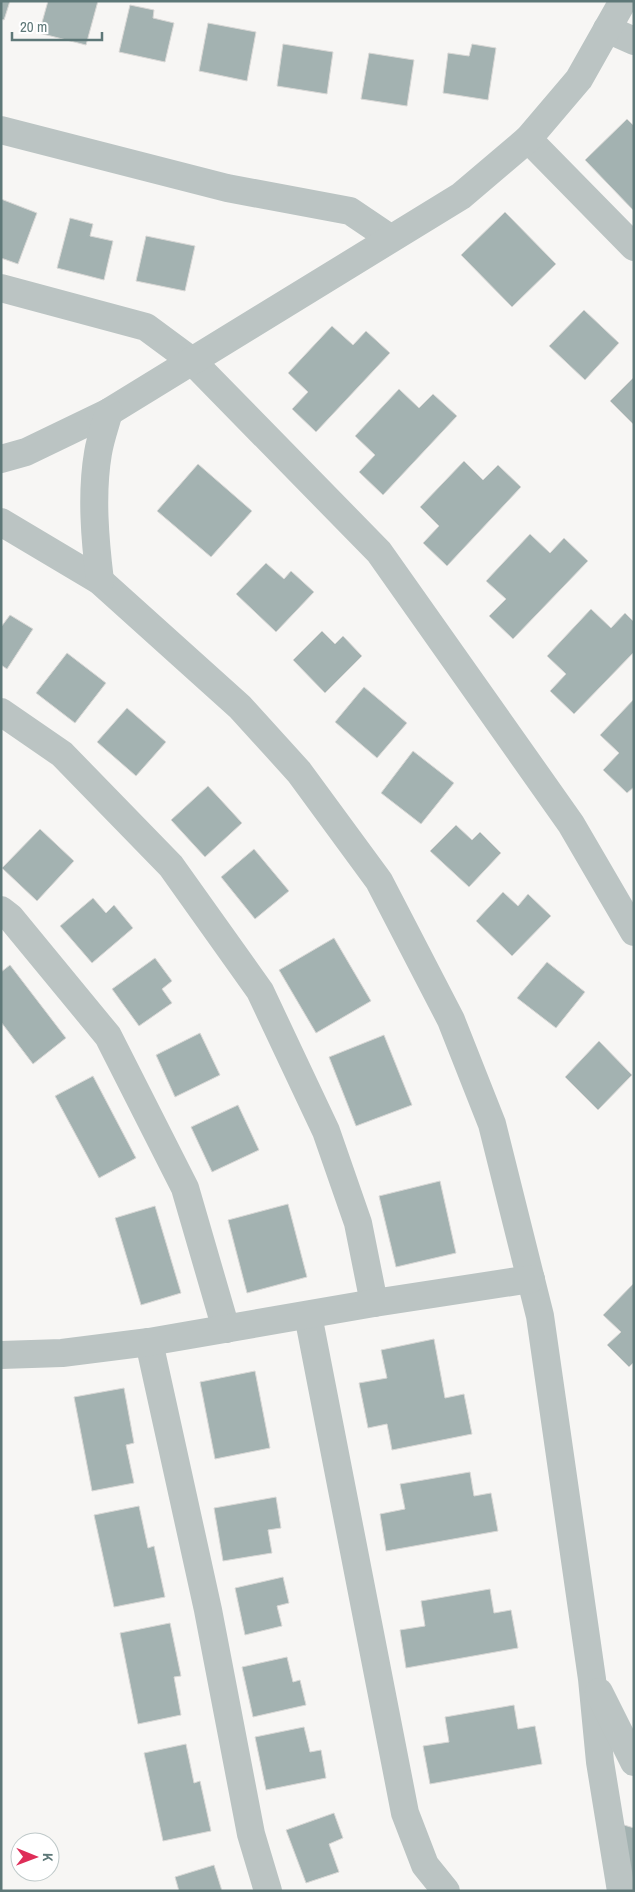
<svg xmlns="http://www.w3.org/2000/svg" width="635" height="1892" font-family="'Archivo Narrow',sans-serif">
<rect width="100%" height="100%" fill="#f7f6f4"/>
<g fill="#a3b2b1" stroke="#d9d8d6">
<path d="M1,1H10L4,20L1,19Z"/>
<path d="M48,1H98L86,45L39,33Z"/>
<path d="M130,5L154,10L153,18L174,23L165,62L119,52Z"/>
<path d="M208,23L256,32L247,81L199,71Z"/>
<path d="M283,44L333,52L327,94L277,86Z"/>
<path d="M472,44L496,48L488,100L443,93L448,53L469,56Z"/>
<path d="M369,53L414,60L407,106L361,99Z"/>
<path d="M627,119L634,126V211L585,160Z"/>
<path d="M1,199L37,213L18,264L1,258Z"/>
<path d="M505,212L556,264L512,307L461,255Z"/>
<path d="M70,218L93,224L90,236L113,241L104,280L57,268Z"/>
<path d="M146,236L195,246L185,291L136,281Z"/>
<path d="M584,310L619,343L585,380L549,346Z"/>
<path d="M332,326L353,345L366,331L390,353L316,432L292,409L308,392L288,373Z"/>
<path d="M634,377V425L610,401Z"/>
<path d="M399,389L419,408L433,394L457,416L383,495L359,472L375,455L355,436Z"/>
<path d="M464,461L483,480L498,465L521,487L447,566L423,543L439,526L420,507Z"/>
<path d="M198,464L252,511L211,557L157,511Z"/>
<path d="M530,534L550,553L564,538L588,561L513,639L489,616L506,599L486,581Z"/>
<path d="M266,563L284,579L291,571L314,592L276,632L236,594Z"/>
<path d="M591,609L611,628L625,613L634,622V652L574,714L550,691L566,674L547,656Z"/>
<path d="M10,615L33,629L7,669L1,665V627Z"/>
<path d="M322,631L335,644L343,636L362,656L325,693L293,660Z"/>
<path d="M67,653L106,683L75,723L36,693Z"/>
<path d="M364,687L407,723L377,758L335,722Z"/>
<path d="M634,699V787L627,793L603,770L619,753L600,735Z"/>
<path d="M127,708L166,742L136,776L97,742Z"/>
<path d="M413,751L454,783L421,824L381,793Z"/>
<path d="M208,786L242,823L205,857L171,820Z"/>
<path d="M456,825L472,840L480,832L501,853L469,887L430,851Z"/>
<path d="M40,829L74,861L37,901L2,868Z"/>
<path d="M254,849L289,891L255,919L221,877Z"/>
<path d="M503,892L518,906L528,894L551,916L512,956L476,921Z"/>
<path d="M93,898L106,913L114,905L133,928L92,963L60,926Z"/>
<path d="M334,938L371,1001L316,1033L279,970Z"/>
<path d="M155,958L172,981L162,989L172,1003L139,1026L112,989Z"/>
<path d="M547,962L585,992L556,1028L517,998Z"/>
<path d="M10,965L66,1038L33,1064L1,1022V972Z"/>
<path d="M200,1033L220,1075L175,1097L156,1055Z"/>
<path d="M384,1035L412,1105L356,1126L329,1057Z"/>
<path d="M599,1041L632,1075L598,1110L565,1077Z"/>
<path d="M93,1076L136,1158L99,1178L55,1096Z"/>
<path d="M238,1105L259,1150L212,1172L191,1127Z"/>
<path d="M440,1181L456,1253L396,1267L379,1196Z"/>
<path d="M288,1204L307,1277L247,1293L228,1220Z"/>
<path d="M155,1206L181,1293L141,1305L115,1218Z"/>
<path d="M634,1283V1362L629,1367L607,1345L621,1332L603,1315Z"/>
<path d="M434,1339L445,1398L464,1394L472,1434L392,1450L387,1424L368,1428L359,1383L387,1378L381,1350Z"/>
<path d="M255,1371L270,1448L215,1459L200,1382Z"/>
<path d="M124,1388L134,1443L126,1445L134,1483L92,1491L74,1397Z"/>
<path d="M470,1472L474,1496L491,1493L498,1531L386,1551L380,1514L405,1509L400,1484Z"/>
<path d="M276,1497L281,1528L268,1530L272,1553L223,1561L214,1508Z"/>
<path d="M139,1506L148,1548L154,1546L165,1597L114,1607L94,1515Z"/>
<path d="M283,1577L289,1603L277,1606L282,1626L245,1635L235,1588Z"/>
<path d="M490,1589L494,1613L511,1610L518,1648L406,1668L400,1630L425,1626L421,1601Z"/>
<path d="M170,1623L181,1676L174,1677L181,1715L138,1724L120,1633Z"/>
<path d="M287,1657L293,1682L300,1680L306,1705L253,1717L242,1667Z"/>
<path d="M514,1705L518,1729L535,1726L542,1764L430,1784L423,1746L449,1742L445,1717Z"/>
<path d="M304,1727L310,1752L321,1750L326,1778L266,1790L255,1737Z"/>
<path d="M186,1744L194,1783L200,1781L211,1831L163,1841L144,1753Z"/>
<path d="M334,1813L343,1838L329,1844L339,1872L306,1883L286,1830Z"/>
<path d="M604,1819L634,1828V1880L608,1877Z"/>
<path d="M214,1865L222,1891H179L175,1877Z"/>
</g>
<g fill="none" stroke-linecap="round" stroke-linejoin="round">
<g stroke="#bbc4c3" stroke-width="28">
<path d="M607,29L634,41"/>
<path d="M1,130L227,188L350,211L390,238"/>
<path d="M528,139L634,247"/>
<path d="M1,288L146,327L192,361L379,552L571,824L634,932"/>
<path d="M1,459L26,452L109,412L461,196L528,139L579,79L623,1"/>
<path d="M1,522L100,581L240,707L299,772L379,881L451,1020L492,1124L540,1316L592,1679L600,1762L621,1891"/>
<path d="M100,581C95,540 91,494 98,453C100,440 105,426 109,412"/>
<path d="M1,712L62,754L171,866L260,991L326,1131L358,1223L374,1303"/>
<path d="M1,910L10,917L108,1036L185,1188L226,1329"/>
<path d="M308,1315L405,1813L425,1865L446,1891"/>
<path d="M149,1342L208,1610L251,1834L268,1891"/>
<path d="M1,1355L62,1353L149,1342L374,1303L531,1279"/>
<path d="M599,1692L634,1762"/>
</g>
</g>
<rect width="635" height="1892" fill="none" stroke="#5e7878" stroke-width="5"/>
<g transform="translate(35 1857) rotate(91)"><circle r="24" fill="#ffffff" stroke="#bfc9c9"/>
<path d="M0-4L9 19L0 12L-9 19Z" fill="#de2d58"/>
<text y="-8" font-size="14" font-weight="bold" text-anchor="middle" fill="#5e7878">K</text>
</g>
<path d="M12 32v8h90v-8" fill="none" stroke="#5e7878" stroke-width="2.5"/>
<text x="20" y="32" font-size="15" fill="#5e7878" stroke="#ffffff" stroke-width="4" paint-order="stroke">20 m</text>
</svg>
